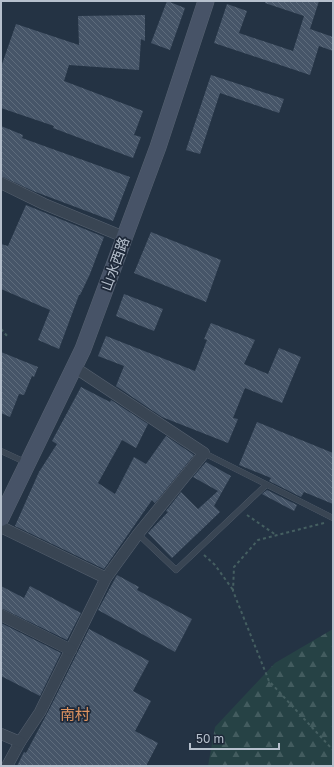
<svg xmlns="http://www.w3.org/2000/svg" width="334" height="767" font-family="'Golos Text','Noto Sans SC',sans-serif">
<defs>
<pattern id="forest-firs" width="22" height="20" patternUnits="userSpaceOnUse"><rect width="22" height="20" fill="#264245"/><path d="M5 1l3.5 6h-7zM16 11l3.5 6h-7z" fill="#435c5f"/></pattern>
<pattern id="building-back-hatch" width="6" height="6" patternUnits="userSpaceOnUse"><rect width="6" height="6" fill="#465568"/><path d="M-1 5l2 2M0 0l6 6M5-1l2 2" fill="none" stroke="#5e6c7c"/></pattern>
</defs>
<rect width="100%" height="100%" fill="#243344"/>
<path fill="url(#forest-firs)" d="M333,629V766H208L215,727L275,663Z"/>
<g fill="url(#building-back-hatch)">
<path d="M167,1L185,8L170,50L151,43Z"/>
<path d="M265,1H319L310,29L333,37V51L319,46L310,75L214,43L227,4L247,11L239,33L293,51L304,16L265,3Z"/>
<path d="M145,15V41L141,39L139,70L69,65L64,81L143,111L134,135L141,137L133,158L53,128L54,126L1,108V67L16,24L79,45L78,16Z"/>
<path d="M211,75L284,99L279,113L220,93L200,154L186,150Z"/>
<path d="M1,126L23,135L22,138L130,177L113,221L33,191L1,176Z"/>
<path d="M26,205L104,237L90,274L80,295H79L59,349L38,340L50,310L1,289V244L8,246Z"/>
<path d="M151,232L221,260L206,302L134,273Z"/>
<path d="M124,294L163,309L154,331L116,316Z"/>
<path d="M211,323L255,340L244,364L268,374L279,348L301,357L282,403L245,388L233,418L238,419L228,443L162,417L116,386L124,366L98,356L106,336L195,371L207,340L204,339Z"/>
<path d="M1,352L38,367L34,377L32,376L24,395L19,394L10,417L1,413Z"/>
<path d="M81,387L110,402L111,400L148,424L136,448L122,440L98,483L115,494L134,457L146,464L166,436L194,455L155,503L152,500L104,569L15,526L39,472L57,444L52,441Z"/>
<path d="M257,422L333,453V504L304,492L301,497L269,481L271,478L239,465Z"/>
<path d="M206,462L231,476L214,506L220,512L172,558L148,533L168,512L166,511L181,492L198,509L218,491L193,477Z"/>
<path d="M267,490L297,505L294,511L262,494Z"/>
<path d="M117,575L139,587L137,590L192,619L175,652L98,610Z"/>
<path d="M1,586L24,598L30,586L81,613L67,640L1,608Z"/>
<path d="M1,623L61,653L40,696L1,676Z"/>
<path d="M89,629L149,661L133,691L151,701L135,731L158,743L146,766H17L24,752L26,753L50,708Z"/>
</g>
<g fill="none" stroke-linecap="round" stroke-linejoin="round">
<g stroke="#576271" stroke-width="6">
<g id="lane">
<path d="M1,451L27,463"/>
<path d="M204,453L333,518"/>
<path d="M138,534L176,570L266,485"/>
</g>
</g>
<g stroke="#576271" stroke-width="12">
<g id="street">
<path d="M1,183L44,204L124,237"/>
<path d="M74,367L204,453L138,534L106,578"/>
<path d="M1,527L106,578L40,712L20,742L7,766"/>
<path d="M1,615L71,650"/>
<path d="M1,734L20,742"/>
</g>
</g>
<g stroke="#576271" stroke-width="17">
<path id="secondary" d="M1,518L83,349L158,147L206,1"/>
</g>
<g stroke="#455f61" stroke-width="2" stroke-dasharray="3 3" stroke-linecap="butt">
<path d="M1,329L8,337"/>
<path d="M247,515L276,535"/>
<path d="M324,523L258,540L234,567L233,591L269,681L333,750"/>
<path d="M204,555L215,565L233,590"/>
</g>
<use href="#lane" stroke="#394553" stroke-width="5.5"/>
<use href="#street" stroke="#394553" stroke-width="11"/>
<use href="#secondary" stroke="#475367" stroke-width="16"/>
</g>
<g text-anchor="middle" stroke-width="3.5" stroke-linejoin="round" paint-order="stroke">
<g font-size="14" fill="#b6c0cd" stroke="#1e2939">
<text transform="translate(115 264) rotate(-70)" y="5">山水西路</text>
</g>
<g font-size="15" fill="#de9360" stroke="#1e2939">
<text x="75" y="720">南村</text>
</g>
</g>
<rect width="334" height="767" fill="none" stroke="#b6c0cd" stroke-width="4"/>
<path d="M190 743v6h89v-6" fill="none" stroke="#b6c0cd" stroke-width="2"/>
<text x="196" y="743" font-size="12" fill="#b6c0cd" stroke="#1e2939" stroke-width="3" paint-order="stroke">50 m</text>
</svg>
